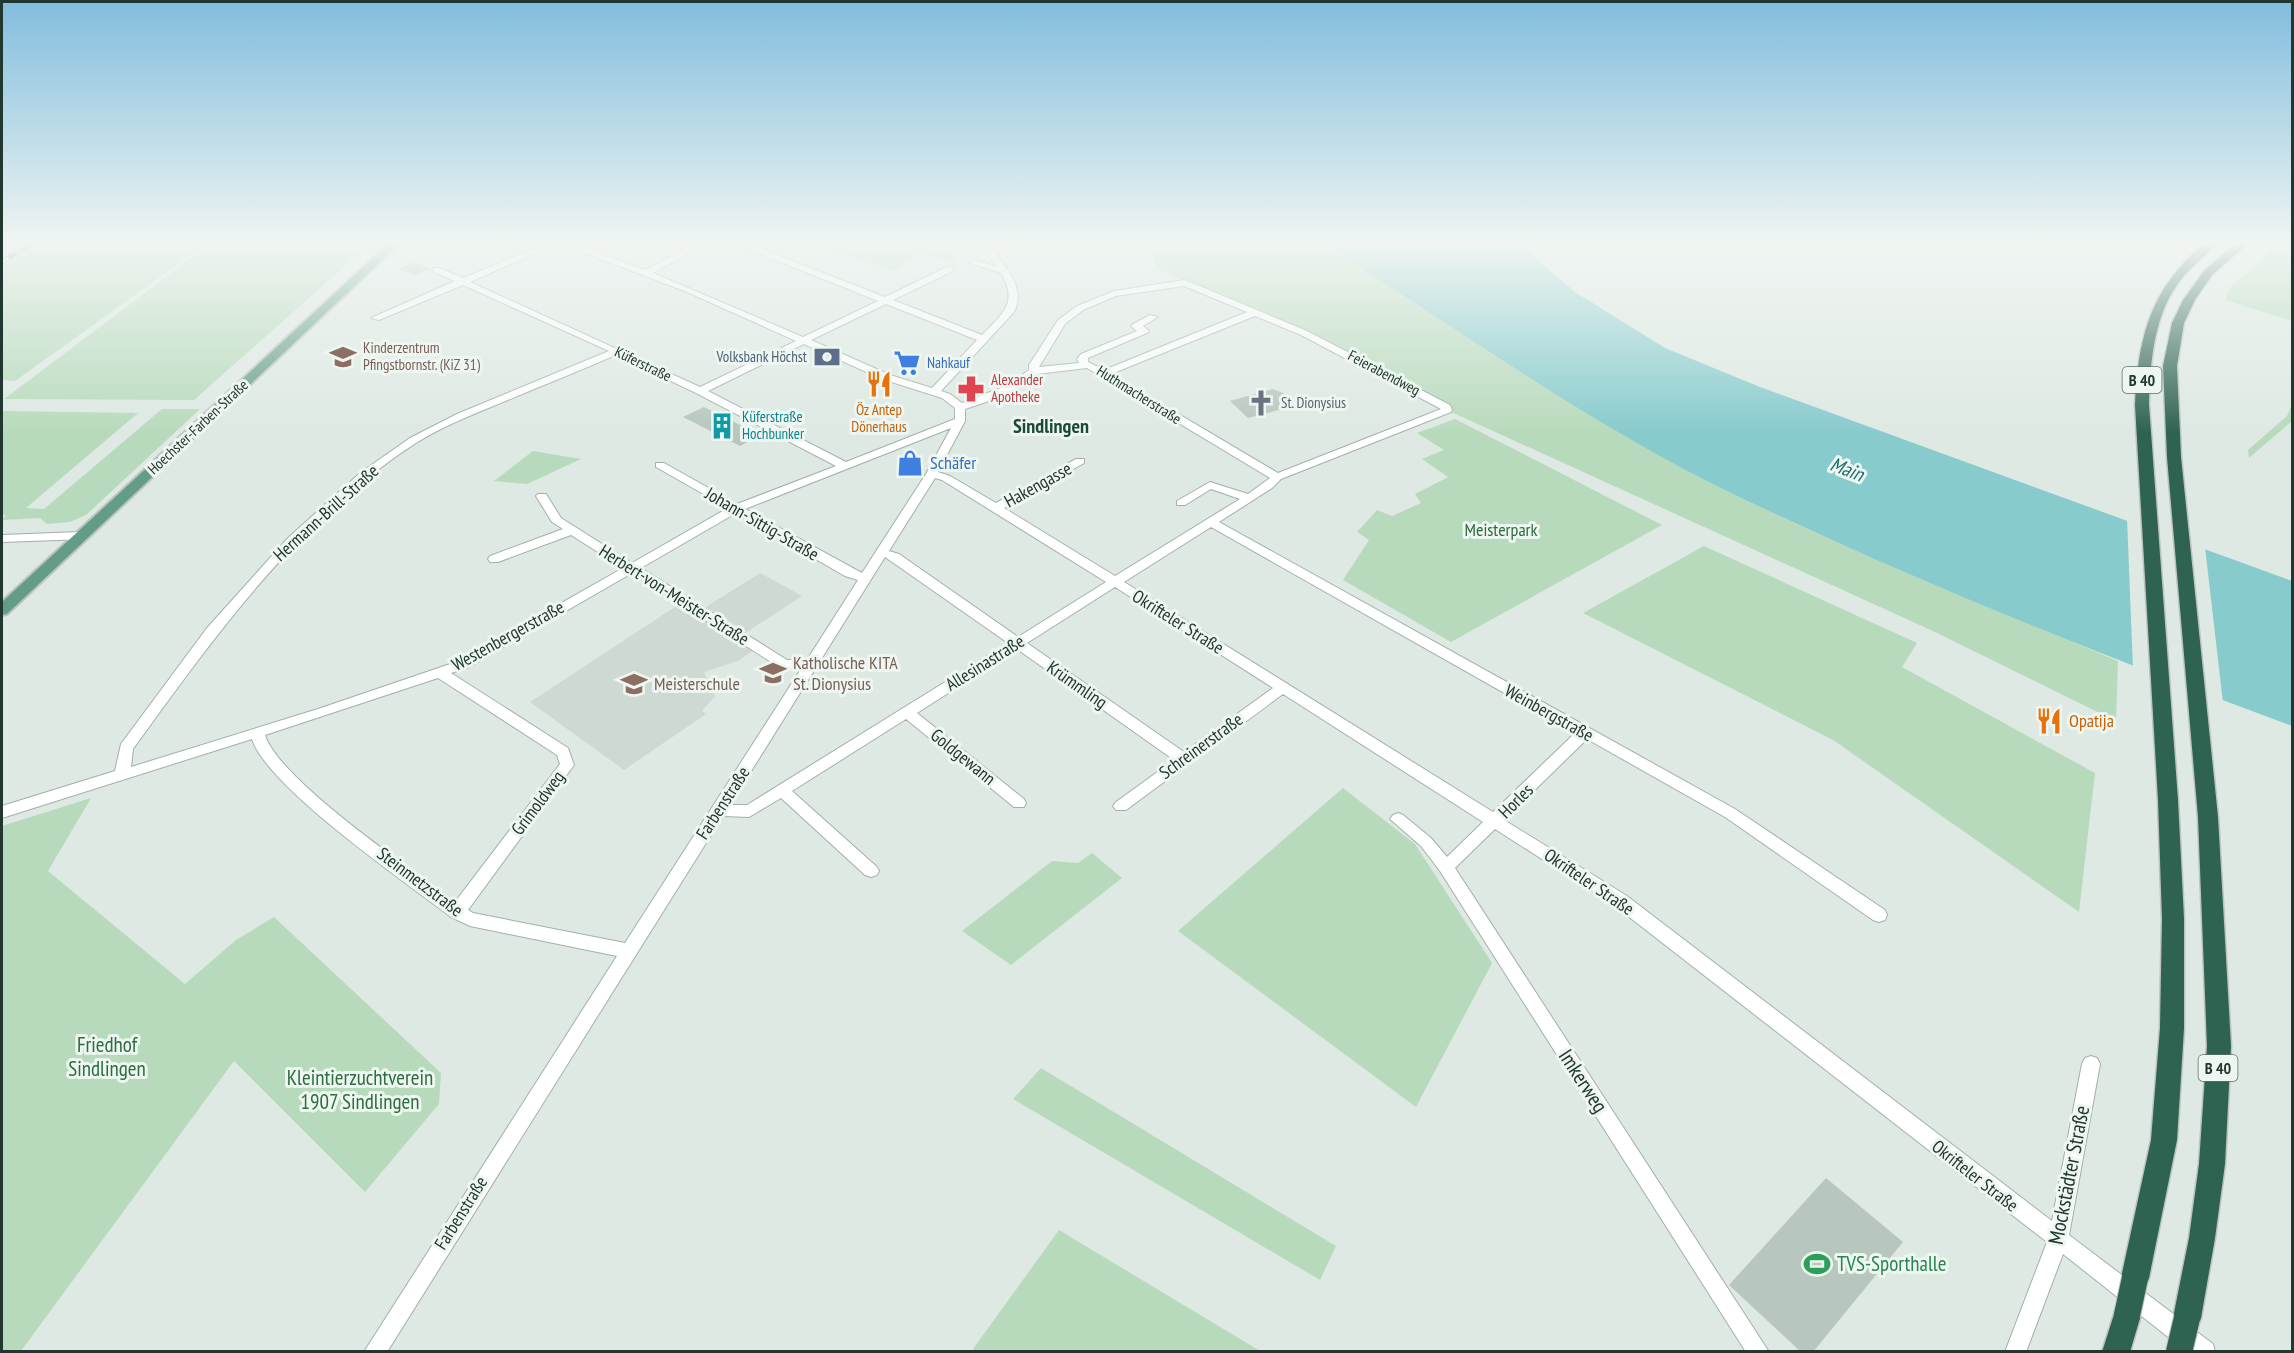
<svg xmlns="http://www.w3.org/2000/svg" width="2294" height="1353" font-family="'PT Sans Narrow',sans-serif">
<rect width="100%" height="100%" fill="#dee9e3"/>
<g fill="#cdd9d2">
<path d="M20,244H39L2,268V255Z"/>
<path d="M760,573L802,596L747,632L706,607Z"/>
<path d="M678,605L754,650L738,661L704,672L715,696L702,711L706,714L624,770L530,702Z"/>
</g>
<g fill="#b8dabc">
<path d="M39,244H46L54,255L97,245L203,246L15,381L2,380V268Z"/>
<path d="M816,244H958L953,247L951,255L958,262L919,254L892,271Z"/>
<path d="M1328,244L1335,251C1466,335 1595,426 1735,495C1860,556 1990,607 2118,661L2116,721L1935,632L1449,411L1409,384L1339,347L1205,290L1157,267L1149,248Z"/>
<path d="M2269,248L2290,255L2292,253V321L2225,300L2231,286L2265,258Z"/>
<path d="M202,250H363L194,400L4,399Z"/>
<path d="M2292,404V421L2249,458L2248,450L2287,416Z"/>
<path d="M162,409H200L86,515L70,522L47,524L40,518L2,520L6,515H2V411L138,413L26,508L44,509Z"/>
<path d="M1455,419L1662,525L1451,642L1343,580L1369,540L1357,532L1377,510L1392,516L1421,503L1415,494L1448,477L1422,459L1444,450L1417,433Z"/>
<path d="M533,451L581,459L527,484L494,481Z"/>
<path d="M1704,546L1917,643L1902,667L2095,773L2079,912L1833,740L1583,613Z"/>
<path d="M1343,788L1415,844L1492,963L1416,1107L1178,931Z"/>
<path d="M91,798L48,871L185,984L236,940L274,917L441,1073L439,1104L365,1192L234,1061L21,1351H2V826Z"/>
<path d="M1092,853L1122,878L1011,965L962,931L1052,861L1078,863Z"/>
<path d="M1041,1068L1336,1246L1320,1280L1013,1099Z"/>
<path d="M1059,1230L1260,1351L977,1352L973,1349Z"/>
</g>
<path fill="#88cbcd" d="M1328,244H1519L1575,292L1665,348L1760,387L2292,581V726C2104,656 1916,582 1735,495C1595,427 1466,335 1335,251Z"/>
<path fill="#dee9e3" d="M2127,518L2205,547L2223,703L2133,669Z"/>
<g fill="#b7c7be">
<path d="M415,262L430,269L414,275L399,269Z"/>
<path d="M1273,389L1293,397L1290,407L1248,418L1230,401Z"/>
<path d="M704,407L760,435L740,446L683,417Z"/>
<path d="M1826,1178L1903,1242L1813,1352H1801L1729,1285Z"/>
</g>
<g fill="none" stroke-linecap="round" stroke-linejoin="round">
<g stroke="#a1b0a9" stroke-width="2">
<g id="minor">
<path d="M546,244H556L470,282L700,387L796,341L687,292L567,246L566,244H576L645,270L695,244H705L653,273L803,337L878,301L740,246L739,244H749L885,297L947,267H953V271L893,300L982,335C1002,314 1019,303 1001,273L970,263L974,260L997,267L989,255L991,250H997V255C1010,273 1025,290 1014,312L941,391L950,394L962,403L1008,385L1029,370V365L1058,320L1077,306L1114,291L1185,280L1307,331L1450,405L1452,410L1451,412L1281,479L1272,488L1219,522L1735,809L1885,910L1887,915L1885,920L1879,922L1873,920L1725,817L1587,739L1504,820L1627,896L2052,1221L2082,1064L2085,1058L2091,1056L2097,1058L2100,1064L2069,1235L2213,1344L2215,1352H2187L2063,1254L2026,1352H2005L2047,1242L1615,906L1495,829L1455,868L1769,1352H1746L1440,871L1421,846L1390,819L1393,815L1398,813L1403,815L1431,838L1447,857L1483,822L1283,694L1126,810H1116L1113,806L1116,802L1174,760L1017,649L917,713L1024,799L1026,803L1024,807H1014L906,719L792,791L877,867L879,871L877,875L871,877L865,875L781,798L749,817L723,816L387,1352H364L617,956L470,926L451,917C407,883 267,787 252,739L2,818V806L115,771L121,744L207,628L288,538L360,473L410,438L457,414L609,351L463,285L379,320L371,318L455,281L434,272V268H440L463,278ZM1184,286L1247,312L1104,370L1088,362V358L1147,333L1149,331L1143,326L1158,317L1150,315L1133,324L1131,326L1137,331L1081,354L1077,359L1079,363L1039,367L1065,324L1083,310L1116,296ZM886,304L977,340L932,388L890,375L811,340ZM1255,316L1301,335L1441,409L1278,473L1111,374ZM804,344L882,379L942,398L955,408V419L846,462L708,391ZM616,355L696,393L836,466L737,504L664,463H656V467L728,508L632,563L561,518L546,494H538L536,496L552,522L563,529L490,556L488,559L490,562H498L571,535L623,568L459,661L318,709L131,767L133,749C214,637 298,519 416,443C443,426 474,414 503,402C541,386 579,371 616,355ZM1087,368L1270,478L1248,494L1210,482L1177,501V505H1185L1211,489L1240,499L1115,576L1004,508L1084,463V459H1076L996,503L950,476L938,472L965,421V409L995,399L1016,389L1037,374ZM951,428L926,474L862,573L745,509ZM935,478L942,480L1106,582L1018,637L899,554L889,551ZM736,513L845,576L858,580L807,660H787L641,568ZM1211,527L1575,733L1493,812L1124,582ZM885,557L1008,643L747,805H730ZM632,573L779,667L801,669L625,943L473,913L468,910L574,765L568,748L451,673L469,667ZM1115,587L1273,688L1184,752L1027,643ZM438,678L557,755L560,764L455,902C413,870 279,780 265,735Z"/>
<path d="M81,532L87,536L85,539L2,542V535Z"/>
</g>
</g>
<g stroke="#bcc3c1" stroke-width="4">
<path id="major" d="M388,244H399L7,614L2,615V602Z"/>
</g>
<g stroke="#bcc3c1" stroke-width="3">
<g id="highway">
<path d="M2204,244H2216C2206,256 2193,265 2183,277C2154,312 2150,361 2149,405L2178,800L2184,919V1028L2177,1140L2149,1278L2145,1288L2135,1292L2125,1288L2121,1278L2151,1140L2160,1028L2162,919L2158,800L2135,405C2138,337 2150,289 2204,244Z"/>
<path d="M2235,244H2247L2212,275L2195,300L2184,323L2177,366L2181,457L2218,817L2231,1046L2225,1164L2215,1238L2201,1318L2197,1328L2187,1332L2177,1328L2173,1318L2189,1238L2199,1164L2207,1046L2198,817L2167,457L2163,366L2172,323L2183,300L2204,271Z"/>
<path d="M2127,1301L2137,1305L2141,1315L2130,1352H2102L2117,1305Z"/>
</g>
</g>
<use href="#minor" fill="#fff" fill-rule="evenodd"/>
<use href="#major" fill="#649d87" fill-rule="evenodd"/>
<use href="#highway" fill="#2e6351" fill-rule="evenodd"/>
<g stroke="#5a746a" stroke-width="4.5">
<path id="rail" d="M2,262L31,244"/>
</g>
<use href="#rail" stroke="#eef6f1" stroke-width="3" stroke-dasharray="8" stroke-linecap="butt"/>
<g stroke="#bcc3c1" stroke-width="28" stroke-linecap="butt">
<g id="highway-bridge">
<path d="M2127,1315L2135,1278"/>
<path d="M2179,1352L2187,1318"/>
</g>
</g>
<use href="#highway-bridge" stroke="#2e6351" stroke-width="26"/>
</g>
<linearGradient id="sky" x2="0" y2="1"><stop stop-color="#81bddd"/><stop offset="0.56" stop-color="#f0f5f2"/><stop offset="1" stop-color="#f0f5f2" stop-opacity="0"/></linearGradient>
<rect width="2294" height="433" fill="url(#sky)"/>
<defs>
<g id="school-bare" transform="scale(2.07)"><path d="M0-5L7-2L0 1L-7-2ZM-4 1L0 2.5L4 1V4Q0 6-4 4Z" fill="#8d6e63" stroke="#eef6f1" stroke-width="2.5" paint-order="stroke"/></g>
<g id="bank-bare" transform="scale(2.07)"><path d="M-6-4H6V4H-6ZM0-2.3a2.3 2.3 0 1 0 0 4.6a2.3 2.3 0 1 0 0-4.6Z" fill="#5c6f8a" stroke="#eef6f1" stroke-width="2.5" paint-order="stroke"/></g>
<g id="supermarket-bare" transform="scale(2.07)"><path d="M-6-5.5h2.5l.6 2H6L4.5 2H-2.5L-4.4-4H-6ZM-1.5 3.2a1.3 1.3 0 1 0 .1 0ZM3 3.2a1.3 1.3 0 1 0 .1 0Z" fill="#3f7fe0" stroke="#eef6f1" stroke-width="2.5" paint-order="stroke"/></g>
<g id="restaurant-bare" transform="scale(2.07)"><path d="M-5-6h1v4h1v-4h1v4h1v-4h1v5L-1.5 .5V6h-2V.5L-5-1ZM5-6V6H3V1.5H1.5Q1.5-4 5-6Z" fill="#e8710a" stroke="#eef6f1" stroke-width="2.5" paint-order="stroke"/></g>
<g id="pharmacy-bare" transform="scale(2.07)"><path d="M-2-6h4v4h4v4h-4v4h-4v-4h-4v-4h4Z" fill="#e0444e" stroke="#eef6f1" stroke-width="2.5" paint-order="stroke"/></g>
<g id="church-bare" transform="scale(2.07)"><path d="M-1.2-6h2.4v3.5h3.3v2.4h-3.3V6h-2.4V-.1h-3.3v-2.4h3.3Z" fill="#6b7280" stroke="#eef6f1" stroke-width="2.5" paint-order="stroke"/></g>
<g id="building-bare" transform="scale(2.07)"><path d="M-4-6H4V6H1V3H-1V6H-4ZM-2.5-4.3h1.7v1.8h-1.7ZM.8-4.3h1.7v1.8H.8ZM-2.5-1h1.7V.8h-1.7ZM.8-1h1.7V.8H.8Z" fill="#0f9aa8" stroke="#eef6f1" stroke-width="2.5" paint-order="stroke"/></g>
<g id="shop-bare" transform="scale(2.07)"><path d="M-5-2.5h2.3a2.7 3.5 0 0 1 5.4 0H5L5.5 6h-11ZM-1.5-2.5h3a1.5 2.3 0 0 0-3 0Z" fill="#3f7fe0" stroke="#eef6f1" stroke-width="2.5" paint-order="stroke"/></g>
<g id="stadium-bare" transform="scale(2.07)"><path d="M0-5a6.5 5 0 1 0 0 10a6.5 5 0 1 0 0-10ZM-3.5-1.8h7v3.6h-7Z" fill="#2e9e5b" stroke="#eef6f1" stroke-width="2.5" paint-order="stroke"/></g>
</defs>
<g fill-rule="evenodd">
<use href="#school-bare" x="343" y="357"/>
<use href="#bank-bare" x="827" y="357"/>
<use href="#supermarket-bare" x="907" y="363"/>
<use href="#restaurant-bare" x="879" y="384"/>
<use href="#pharmacy-bare" x="971" y="389"/>
<use href="#church-bare" x="1261" y="403"/>
<use href="#building-bare" x="722" y="426"/>
<use href="#shop-bare" x="910" y="463"/>
<use href="#school-bare" x="773" y="673"/>
<use href="#school-bare" x="634" y="684"/>
<use href="#restaurant-bare" x="2049" y="721"/>
<use href="#stadium-bare" x="1817" y="1264"/>
</g>
<g text-anchor="middle" stroke-width="6" stroke-linejoin="round" paint-order="stroke">
<g font-size="15" fill="#785e54" stroke="#eef6f1" text-anchor="start">
<text x="363" y="353">Kinderzentrum<tspan x="363" dy="17">Pfingstbornstr. (KiZ 31)</tspan></text>
</g>
<g font-size="15" fill="#4e5e75" stroke="#eef6f1" text-anchor="end">
<text x="807" y="362">Volksbank Höchst</text>
</g>
<g font-size="15" fill="#366cbe" stroke="#eef6f1" text-anchor="start">
<text x="927" y="368">Nahkauf</text>
</g>
<g font-size="15" fill="#20382f" stroke="#eef6f1">
<text transform="translate(643 364) rotate(26)" y="5">Küferstraße</text>
<text transform="translate(1384 373) rotate(28)" y="5">Feierabendweg</text>
<text transform="translate(1139 395) rotate(32)" y="5">Huthmacherstraße</text>
<text transform="translate(198 427) rotate(-43)" y="5">Hoechster-Farben-Straße</text>
</g>
<g font-size="15" fill="#be3a42" stroke="#eef6f1" text-anchor="start">
<text x="991" y="385">Alexander<tspan x="991" dy="17">Apotheke</tspan></text>
</g>
<g font-size="15" fill="#5b616d" stroke="#eef6f1" text-anchor="start">
<text x="1281" y="408">St. Dionysius</text>
</g>
<g font-size="15" fill="#c56008" stroke="#eef6f1">
<text x="879" y="415">Öz Antep<tspan x="879" dy="17">Dönerhaus</tspan></text>
</g>
<g font-size="15" fill="#0d838f" stroke="#eef6f1" text-anchor="start">
<text x="742" y="422">Küferstraße<tspan x="742" dy="17">Hochbunker</tspan></text>
</g>
<g fill="#eef6f1" stroke="#5e7169" stroke-width="1.5">
<rect x="2122.5" y="367" width="39" height="26" rx="4.5"/>
<rect x="2198.5" y="1055" width="39" height="26" rx="4.5"/>
</g>
<g font-size="16" font-weight="bold" fill="#20382f">
<text x="2142" y="386">B 40</text>
<text x="2218" y="1074">B 40</text>
</g>
<g font-size="18" fill="#366cbe" stroke="#eef6f1" text-anchor="start">
<text x="930" y="469">Schäfer</text>
</g>
<g font-size="18" fill="#20382f" stroke="#eef6f1">
<text transform="translate(1038 485) rotate(-29)" y="6">Hakengasse</text>
<text transform="translate(326 513) rotate(-42)" y="6">Hermann-Brill-Straße</text>
<text transform="translate(762 524) rotate(30)" y="6">Johann-Sittig-Straße</text>
<text transform="translate(674 595) rotate(32)" y="6">Herbert-von-Meister-Straße</text>
<text transform="translate(1178 622) rotate(32)" y="6">Okrifteler Straße</text>
<text transform="translate(508 636) rotate(-29)" y="6">Westenbergerstraße</text>
<text transform="translate(985 663) rotate(-32)" y="6">Allesinastraße</text>
<text transform="translate(1077 685) rotate(35)" y="6">Krümmling</text>
<text transform="translate(1549 713) rotate(29)" y="6">Weinbergstraße</text>
<text transform="translate(1201 746) rotate(-36)" y="6">Schreinerstraße</text>
<text transform="translate(963 757) rotate(39)" y="6">Goldgewann</text>
<text transform="translate(1516 801) rotate(-45)" y="6">Horles</text>
<text transform="translate(538 803) rotate(-53)" y="6">Grimoldweg</text>
<text transform="translate(723 803) rotate(-57)" y="6">Farbenstraße</text>
<text transform="translate(420 882) rotate(37)" y="6">Steinmetzstraße</text>
<text transform="translate(1589 882) rotate(34)" y="6">Okrifteler Straße</text>
<text transform="translate(1975 1176) rotate(38)" y="6">Okrifteler Straße</text>
<text transform="translate(461 1213) rotate(-58)" y="6">Farbenstraße</text>
</g>
<g font-size="18" fill="#2c6d3d" stroke="#eef6f1">
<text x="1501" y="536">Meisterpark</text>
</g>
<g font-size="18" fill="#785e54" stroke="#eef6f1" text-anchor="start">
<text x="793" y="669">Katholische KITA<tspan x="793" dy="21">St. Dionysius</tspan></text>
<text x="654" y="690">Meisterschule</text>
</g>
<g font-size="18" fill="#c56008" stroke="#eef6f1" text-anchor="start">
<text x="2069" y="727">Opatija</text>
</g>
<g font-size="20" font-weight="bold" fill="#1d4939" stroke="#eef6f1">
<text x="1051" y="433">Sindlingen</text>
</g>
<g font-size="20" font-style="italic" fill="#1e6e71" stroke="#eef6f1">
<text transform="translate(1847 469) rotate(21)" y="7">Main</text>
</g>
<g font-size="21" fill="#2c6d3d" stroke="#eef6f1">
<text x="107" y="1052">Friedhof<tspan x="107" dy="24">Sindlingen</tspan></text>
<text x="360" y="1085">Kleintierzuchtverein<tspan x="360" dy="24">1907 Sindlingen</tspan></text>
</g>
<g font-size="21" fill="#20382f" stroke="#eef6f1">
<text transform="translate(1583 1081) rotate(57)" y="7">Imkerweg</text>
<text transform="translate(2069 1175) rotate(-79)" y="7">Mockstädter Straße</text>
</g>
<g font-size="21" fill="#27864d" stroke="#eef6f1" text-anchor="start">
<text x="1837" y="1271">TVS-Sporthalle</text>
</g>
</g>
<rect width="2294" height="1353" fill="none" stroke="#20382f" stroke-width="6"/>
</svg>
